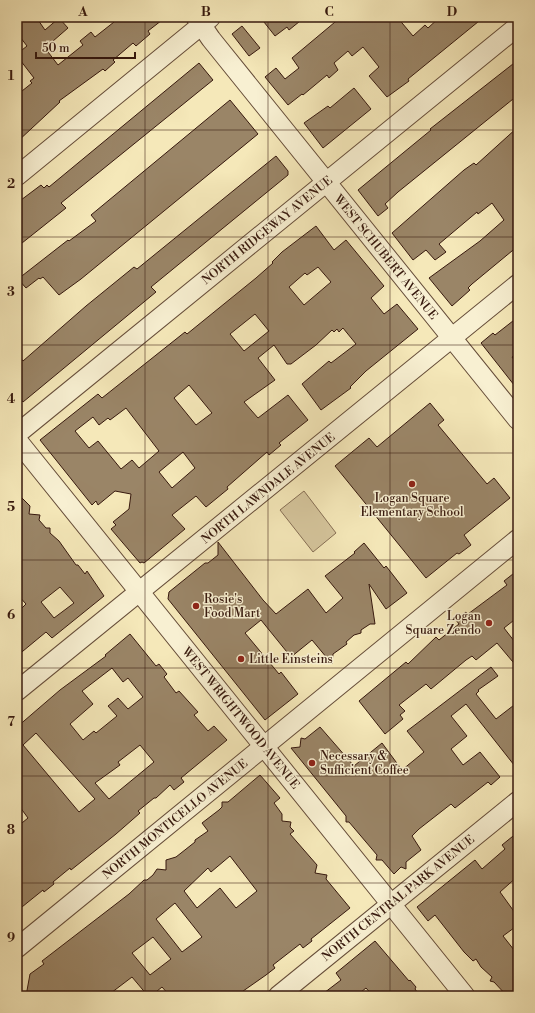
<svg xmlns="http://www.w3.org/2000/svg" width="535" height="1013" font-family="'Libre Bodoni',serif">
<rect width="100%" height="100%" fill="#f5e8b9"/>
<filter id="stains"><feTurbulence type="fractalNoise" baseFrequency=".005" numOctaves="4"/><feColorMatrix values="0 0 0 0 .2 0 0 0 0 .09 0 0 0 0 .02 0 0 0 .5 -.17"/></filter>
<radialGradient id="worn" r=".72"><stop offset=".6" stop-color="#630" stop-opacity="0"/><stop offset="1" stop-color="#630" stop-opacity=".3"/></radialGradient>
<path fill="#d5c59c" stroke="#866f55" d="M304,491L336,533L313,552L280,510Z"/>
<g fill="#9a8567" stroke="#37190e" fill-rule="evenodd">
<path d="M17,17H36L45,30L59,18L68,28L45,48L58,65L83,45L80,41L91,32L95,37L114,22L110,17H166L148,31L150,34L136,46L133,43L113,60L115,62L105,71L103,69L59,101L60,102L17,142V95L32,83L30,81L34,78L17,56V54L27,46L17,33Z"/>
<path d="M260,17H305L289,30L287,27L275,36Z"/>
<path d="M341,17H397L413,36L425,25L428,28L440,17H484L408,79L409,81L387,97L369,76L379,67L363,47L352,56L348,51L334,63L338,70L329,78L327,75L303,95L302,94L288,105L265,77L276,68L285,79L299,68L292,58Z"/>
<path d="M242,26L260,48L249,56L232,34Z"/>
<path d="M518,60V95L398,192L385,204L388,208L378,216L358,190L431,130L430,129Z"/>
<path d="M199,63L213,80L61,203L66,208L17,247V203L41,185L44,188L47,185L49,187Z"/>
<path d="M354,88L371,109L323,148L304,123L328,106L330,108Z"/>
<path d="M230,100L258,134L81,279L59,295L43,277L40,279L39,278L26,288L18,279L68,240L69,241L96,221L91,215Z"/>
<path d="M518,127V246L472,284L468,288L470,290L452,306L429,278L480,241L504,220L492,203L478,214L477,212L439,244L446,252L435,260L426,250L413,260L392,233L464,170L474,163L476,165Z"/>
<path d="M276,156L288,171V175L151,287L156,292L23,402L17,395V354L23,361L86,306L134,267L137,269Z"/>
<path d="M316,226L334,250L346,240L384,286L371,298L384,314L397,304L418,329L366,371L350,387L351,388L321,410L302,384L329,361L331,363L356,344L343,328L339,332L337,329L334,332L332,330L316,345L291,364H287L274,345L258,358L275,380L244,402L258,418L288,395L308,420L279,443L281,445L269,455L267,452L227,487L228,489L206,507L196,496L172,515L185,529L144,563L142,562L140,563L111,529L116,525L113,522L129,509L131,494L115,491L98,505L96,501L92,505L40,440L98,394L102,398L185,332L187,334L256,278L273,263L272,262L282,252ZM318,267L331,282L304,305L289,287L305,273L307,275ZM255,314L269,331L244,351L230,334ZM189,385L212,413L196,425L174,398ZM126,408L159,451L139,468L132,460L121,469L98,441L89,448L75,431L93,417L99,425L108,418L110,420ZM183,452L195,468L172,488L159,472Z"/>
<path d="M518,317V353L512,357L518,365V390L481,343L493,333L495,335Z"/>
<path d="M430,403L444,420L438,425L487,484L494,478L510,498L464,535L471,545L459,554L457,553L426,578L335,466L369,438L377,447Z"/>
<path d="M17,493L30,506L29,514L40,515L39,520L46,528H50V533L59,541L76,565H78L85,574L87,571L104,596L52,638L46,632L17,656V613L26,604L17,594ZM60,587L74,603L54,618L41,602Z"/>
<path d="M218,542L263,600L276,614L308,589L326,613L343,598L325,576L355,553L354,552L364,543L384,568L386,566L407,593L386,609L369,584L375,624H370L361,630V633L354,635L346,642L347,644L333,654L332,664L312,640L291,657L261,620L245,633L279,674L281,672L298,694L265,720L168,599L169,592L205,563H208L218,555Z"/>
<path d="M518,570V617L504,628L518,646V668L497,643L476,660L472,656L466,660L431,689L426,684L399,705L405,711L400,715L403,719L385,734L359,701L406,662L408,664L436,637L439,640L459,624L456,620L466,612L468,614L507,585L504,581Z"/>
<path d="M130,634L156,666L159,664L167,674L164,677L176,693L179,691L198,712L194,715L208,731L214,726L227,740L181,778L184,782L174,790L170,785L156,798H154L138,811L140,813L116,834L71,870L70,868L53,882L54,884L44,892L43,890L17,911V827L28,818L17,803V727L60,690L106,656L105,655ZM112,668L123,682L128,678L143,697L128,709L118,698L108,706L117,716L96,733L94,731L83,740L70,724L93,704L82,691ZM36,733L95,799L79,812L23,745ZM140,745L154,762L109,799L95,783L120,765L118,762Z"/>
<path d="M491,667L498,676L478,690L479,691L476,694L496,719L518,702V770L466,704L451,716L467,736L451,749L463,765L480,752L500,777L491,785L488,782L455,808L451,804L419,829L412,836L421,850L406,862V869L401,867L394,874L382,860H376L377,855L349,822H346V816L291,748L300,747L301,738L305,739L320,727L354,766L382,743L402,770L424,752L407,731Z"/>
<path d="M260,775L280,798L274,803L282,814V821L291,822L290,827L294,831L290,834L317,865L315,873L327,875L326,879L350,908L311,939L312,941L303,948L300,944L273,965L275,968L266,975L236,996H170L162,987L151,996H148L132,977L107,996H26L30,974L44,964L42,961L129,894L144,880H147L153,875L157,869L166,870V860L176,857L195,842V840L208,831L202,823L219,810L222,807V802H228ZM230,856L257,891L236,908L220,888L197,908L184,891L208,868L211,872ZM175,903L202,937L182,952L156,919ZM153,937L171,959L150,975L132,953Z"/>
<path d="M518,832V876L500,892L518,917V925L503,936L518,955V996H507L494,982L490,981L492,977L481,967L476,959L473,961L464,952L435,915L428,921L417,907L475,860L482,869L505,849L502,845Z"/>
<path d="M375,941L409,981L410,980L416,987L415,989L420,996H373L366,988L356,996H320L341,980L336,973Z"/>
</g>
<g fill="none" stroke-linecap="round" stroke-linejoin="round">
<g stroke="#664d39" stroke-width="21">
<g id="minor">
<path d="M196,17L211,39L518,420"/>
<path d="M17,176L210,18"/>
<path d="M17,434L518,26"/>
<path d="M17,440L465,996"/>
<path d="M17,691L518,284"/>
<path d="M17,948L518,539"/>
<path d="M278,996L518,801"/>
</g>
</g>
<use href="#minor" stroke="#f8f0d2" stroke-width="19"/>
</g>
<path fill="none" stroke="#37190e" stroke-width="1" stroke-opacity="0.55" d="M145,17V996M268,17V996M390,17V996M17,130H518M17,237H518M17,345H518M17,453H518M17,560H518M17,668H518M17,776H518M17,883H518"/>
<g fill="#8f2418" stroke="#f8f0d2" stroke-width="1.5">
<circle cx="412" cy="484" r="4"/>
<circle cx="196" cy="606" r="4"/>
<circle cx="489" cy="623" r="4"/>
<circle cx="241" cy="659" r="4"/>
<circle cx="312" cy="763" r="4"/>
</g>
<g text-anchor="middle" stroke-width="3" stroke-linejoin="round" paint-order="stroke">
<g font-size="12" fill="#37190e" stroke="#f8f0d2">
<text transform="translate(267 230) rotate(-39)" y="4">NORTH RIDGEWAY AVENUE</text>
<text transform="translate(386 257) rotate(51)" y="4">WEST SCHUBERT AVENUE</text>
<text transform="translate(268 488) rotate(-39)" y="4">NORTH LAWNDALE AVENUE</text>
<text transform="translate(241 718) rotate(51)" y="4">WEST WRIGHTWOOD AVENUE</text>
<text transform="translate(175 819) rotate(-39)" y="4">NORTH MONTICELLO AVENUE</text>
<text transform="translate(398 898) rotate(-39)" y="4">NORTH CENTRAL PARK AVENUE</text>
</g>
<g font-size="12" fill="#37190e" stroke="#f8f0d2" text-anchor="start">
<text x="412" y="502" text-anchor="middle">Logan Square<tspan x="412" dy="14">Elementary School</tspan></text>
<text x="204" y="603">Rosie's<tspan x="204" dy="14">Food Mart</tspan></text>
<text x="481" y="620" text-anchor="end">Logan<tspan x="481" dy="14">Square Zendo</tspan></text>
<text x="249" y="663">Little Einsteins</text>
<text x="320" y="760">Necessary &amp;<tspan x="320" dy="14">Sufficient Coffee</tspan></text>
</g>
</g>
<rect width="535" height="1013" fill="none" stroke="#f5e8b9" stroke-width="44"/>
<path d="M36 52v6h99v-6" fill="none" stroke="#37190e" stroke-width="2"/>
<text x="42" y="52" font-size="12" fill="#37190e" stroke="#f8f0d2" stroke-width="3" paint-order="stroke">50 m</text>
<rect x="22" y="22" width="491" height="969" fill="none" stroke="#37190e" stroke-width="1.5"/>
<g font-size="13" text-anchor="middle" font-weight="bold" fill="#37190e">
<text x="83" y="16">A</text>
<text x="206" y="16">B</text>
<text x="329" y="16">C</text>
<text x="452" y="16">D</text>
<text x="11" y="80">1</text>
<text x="11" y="188">2</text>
<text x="11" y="296">3</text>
<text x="11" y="403">4</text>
<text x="11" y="511">5</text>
<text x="11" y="619">6</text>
<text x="11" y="726">7</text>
<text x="11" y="834">8</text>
<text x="11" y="942">9</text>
</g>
<rect width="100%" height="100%" filter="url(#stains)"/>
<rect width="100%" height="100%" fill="url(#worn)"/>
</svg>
